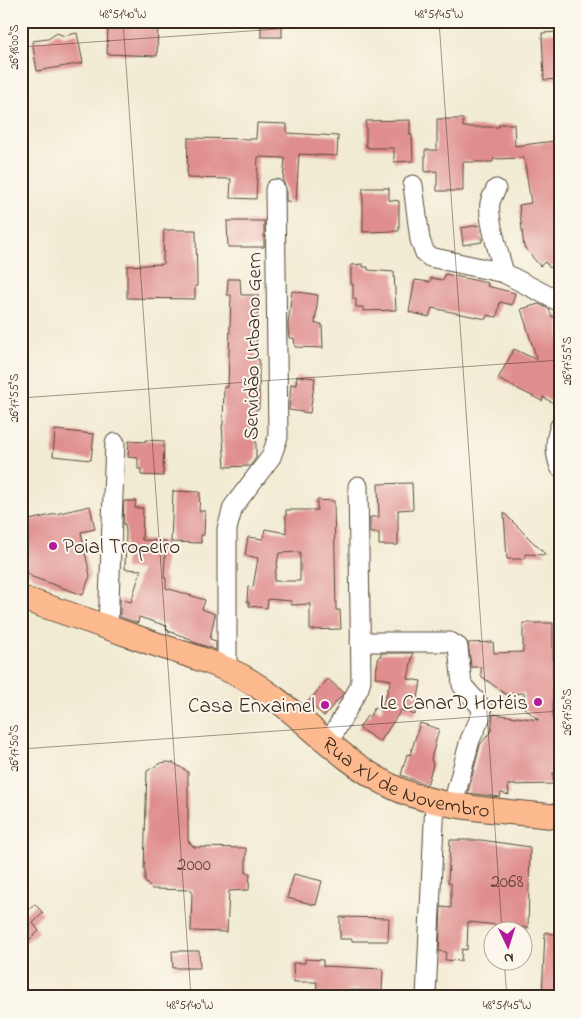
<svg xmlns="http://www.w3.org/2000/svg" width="581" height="1018" font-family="'Indie Flower',sans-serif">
<rect width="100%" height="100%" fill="#fbf7ec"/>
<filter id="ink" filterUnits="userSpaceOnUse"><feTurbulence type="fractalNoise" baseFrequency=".02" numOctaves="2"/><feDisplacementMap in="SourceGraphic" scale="10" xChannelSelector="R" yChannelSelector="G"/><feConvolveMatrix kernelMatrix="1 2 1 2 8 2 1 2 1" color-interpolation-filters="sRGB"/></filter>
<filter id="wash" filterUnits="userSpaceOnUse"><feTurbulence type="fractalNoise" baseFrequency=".0096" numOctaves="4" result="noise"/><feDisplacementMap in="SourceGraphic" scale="20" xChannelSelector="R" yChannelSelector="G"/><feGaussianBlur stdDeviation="1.12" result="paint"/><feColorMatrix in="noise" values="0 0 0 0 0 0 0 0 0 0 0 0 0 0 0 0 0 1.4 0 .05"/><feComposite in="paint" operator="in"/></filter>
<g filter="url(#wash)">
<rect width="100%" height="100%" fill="#f2ebd3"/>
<g id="blocks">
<g fill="#df8e8d" fill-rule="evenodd">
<path d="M124,21H158L157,56L107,54L108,24L124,25Z"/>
<rect x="261" y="21" width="21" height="16"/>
<path d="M560,32V79L544,80L542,33Z"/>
<path d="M57,33L64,36L77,33L83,63L37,71L32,41L48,39Z"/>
<path d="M437,119H463V127H499V124H514L515,146L554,141L556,152L560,151V259L550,268L545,262L540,266L524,247L519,205L531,203L524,158L493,159V162H463V191H437V171L425,172V150H437Z"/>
<path d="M410,120V135H412L413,161L394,162V148H368V146L366,147V121Z"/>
<path d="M257,123L287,124V133L338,136L337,156L299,154L296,202L286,201V188L283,182L285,158L258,157L256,199L230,198L231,179L187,178L188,138L256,139Z"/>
<path d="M363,188H389V200L399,201V231L363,232Z"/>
<path d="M227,221H264V247H228Z"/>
<path d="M479,225L482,242L463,245L461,228Z"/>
<path d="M164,230H196L197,286H195V299L127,298V266L163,264Z"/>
<path d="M363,264V267H368V270L394,272L396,310L363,311V307H356V299H353V284H351V265Z"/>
<path d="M445,274L488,283L487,286L515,293L512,305L500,302L497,317L487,315L486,319L432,308L429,317L409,312L415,280L430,282L431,278L443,280Z"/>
<path d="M228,279H240L241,295H258L256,359H259V409H256V458L250,466L225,467L222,425H223L224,387H228L231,295H227Z"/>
<path d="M292,291L318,295L315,324H322L323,348L295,347L294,338H289L288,325Z"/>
<path d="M539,304L549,309L552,317L560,315V389L553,403L543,397L542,401L498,379L514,349L537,360L521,309Z"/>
<path d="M297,376L315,378L310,413L289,410L291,384L296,385Z"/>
<path d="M55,430L94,434L91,460L53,456Z"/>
<path d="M145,440L164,441L163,476L141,475V469H138V458L128,457L129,441L145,442Z"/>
<path d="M412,483L413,509L398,510V545H379V533H370V517H379L378,484Z"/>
<path d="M173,491L200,492L199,511H205L204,535H201V543L171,542Z"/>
<path d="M317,500L334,501L336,610H340L341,629L310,630V604L291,605V601L268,599L267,608L249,606V602H247L248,586L253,587L258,558L245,555L248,537L263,539L265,529L286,533V510H317ZM300,552V581H274L279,553Z"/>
<path d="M124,501H136L135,508H143L142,540L166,541L164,578H166V588L205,600L202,609L215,614L210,639L216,641V650L191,641V639L168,631L169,630L166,629L167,626L139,617L138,623L120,617V599L131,602L141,570L125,569L126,532L125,524H123Z"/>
<path d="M90,506L95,529L81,532L90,576L83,595L32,577L22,566L21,560V522Z"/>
<path d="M504,513L546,555L525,554V559H507Z"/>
<path d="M523,623H553V723L560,714V773H553V784L508,785L509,795L501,793L500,797L468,793L480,745L491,731L493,714L539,720L524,708V693L505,694L481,676V667H471L468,643L493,642L494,653L523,652Z"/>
<path d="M381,653H413L408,679L421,681L415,715L401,710L380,742L359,728L367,716L369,717L375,707L381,711L391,680L375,677L379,656H381Z"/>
<path d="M328,679L344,693L324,716L308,702Z"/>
<path d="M420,723L439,729L431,759L433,765L427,785L401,775L407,754L410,755Z"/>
<path d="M167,762L174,763L188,772V841L194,847L246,848V873H250L249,890L229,891L227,932L191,931L192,890L152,889L145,882V870H144L147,771L161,763Z"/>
<path d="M450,840H481L530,847L528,928L468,922L467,950L462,949L461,961L445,960L446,952L439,951L441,907L451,908V883H448Z"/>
<path d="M294,874L322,881L316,905L287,898Z"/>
<path d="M35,904L43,913L33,923L39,931L21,947V907L26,913Z"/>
<path d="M340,917L389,918L388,941H352V939H340Z"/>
<path d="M545,932L560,936V997H542Z"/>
<path d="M172,951H199L200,968H173Z"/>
<path d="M305,959L323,960V966L383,969L382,991L349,990L348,997H316L317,982H294L293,963H305Z"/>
</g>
</g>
</g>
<g filter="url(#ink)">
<use href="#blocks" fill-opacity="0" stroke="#564739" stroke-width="1"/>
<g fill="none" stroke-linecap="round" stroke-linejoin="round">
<g stroke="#564739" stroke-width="21">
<g id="minor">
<path d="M413,185L420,240L425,253L430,257L504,273L560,302"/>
<path d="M496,189C494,193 491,198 490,203C487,218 500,257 504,273"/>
<path d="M560,426C555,439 555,454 560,467"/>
<path d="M108,627L115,443"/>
<path d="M360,642H450L458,647L462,685L482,708L481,716L470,740L453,804"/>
<path d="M227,670V529L233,507L271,457L278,437L275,189"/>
<path d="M328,744L359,688L361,680L358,486"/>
<path d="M426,997L435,801"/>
</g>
</g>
<g stroke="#564739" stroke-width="26">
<g id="major">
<path id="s1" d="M21,598C67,613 112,629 158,645C186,654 216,663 243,677C296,707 334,757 389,785C433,809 509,811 560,817"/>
</g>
</g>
<use href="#minor" stroke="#fff" stroke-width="19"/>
<use href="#major" stroke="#fcba8e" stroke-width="24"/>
</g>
</g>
<path fill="none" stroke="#3b2a1e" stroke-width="1" stroke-opacity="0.45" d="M123,21L191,997M439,21L502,930M21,47L392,21M21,398L560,360M21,749L560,711M504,960L507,997"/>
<g fill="#b5179e" stroke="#fbf7ec" stroke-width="2">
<circle cx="53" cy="546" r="5"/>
<circle cx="538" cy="702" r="5"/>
<circle cx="325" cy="705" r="5"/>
</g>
<g text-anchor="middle" stroke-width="4" stroke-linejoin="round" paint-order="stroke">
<g font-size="19" fill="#64433a">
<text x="194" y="870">2000</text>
<text x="507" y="887">2068</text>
</g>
<g font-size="21" fill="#3b2a1e" stroke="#fbf7ec">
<text transform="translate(252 346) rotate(-89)" y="7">Servidão Urbano Gern</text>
<text dy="7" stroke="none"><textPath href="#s1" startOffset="431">Rua XV de Novembro</textPath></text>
</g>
<g font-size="21" fill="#3b2a1e" stroke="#fbf7ec" text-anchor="end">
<text x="63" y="553" text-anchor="start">Poial Tropeiro</text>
<text x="528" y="709">Le CanarD Hotéis</text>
<text x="315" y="712">Casa Enxaimel</text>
</g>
</g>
<rect width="581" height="1018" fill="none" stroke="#fbf7ec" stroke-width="55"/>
<g transform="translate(508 946) rotate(176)"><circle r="24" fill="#fbf7ec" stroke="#aea59a"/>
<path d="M0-4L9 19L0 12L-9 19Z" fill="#b5179e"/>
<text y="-8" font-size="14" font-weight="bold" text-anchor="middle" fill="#3b2a1e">N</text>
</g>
<rect x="28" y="28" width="526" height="962" fill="none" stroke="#3b2a1e" stroke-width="2"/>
<g font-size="12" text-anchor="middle" fill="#3b2a1e">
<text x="123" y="18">48°51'40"W</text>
<text x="439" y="18">48°51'45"W</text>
<text transform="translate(14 47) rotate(-90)" y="4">26°18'00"S</text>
<text transform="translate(567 361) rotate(-90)" y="4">26°17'55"S</text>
<text transform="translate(14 398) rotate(-90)" y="4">26°17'55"S</text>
<text transform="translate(567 712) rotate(-90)" y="4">26°17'50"S</text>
<text transform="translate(14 748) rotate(-90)" y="4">26°17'50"S</text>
<text x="190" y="1009">48°51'40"W</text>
<text x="507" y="1009">48°51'45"W</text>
</g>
</svg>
